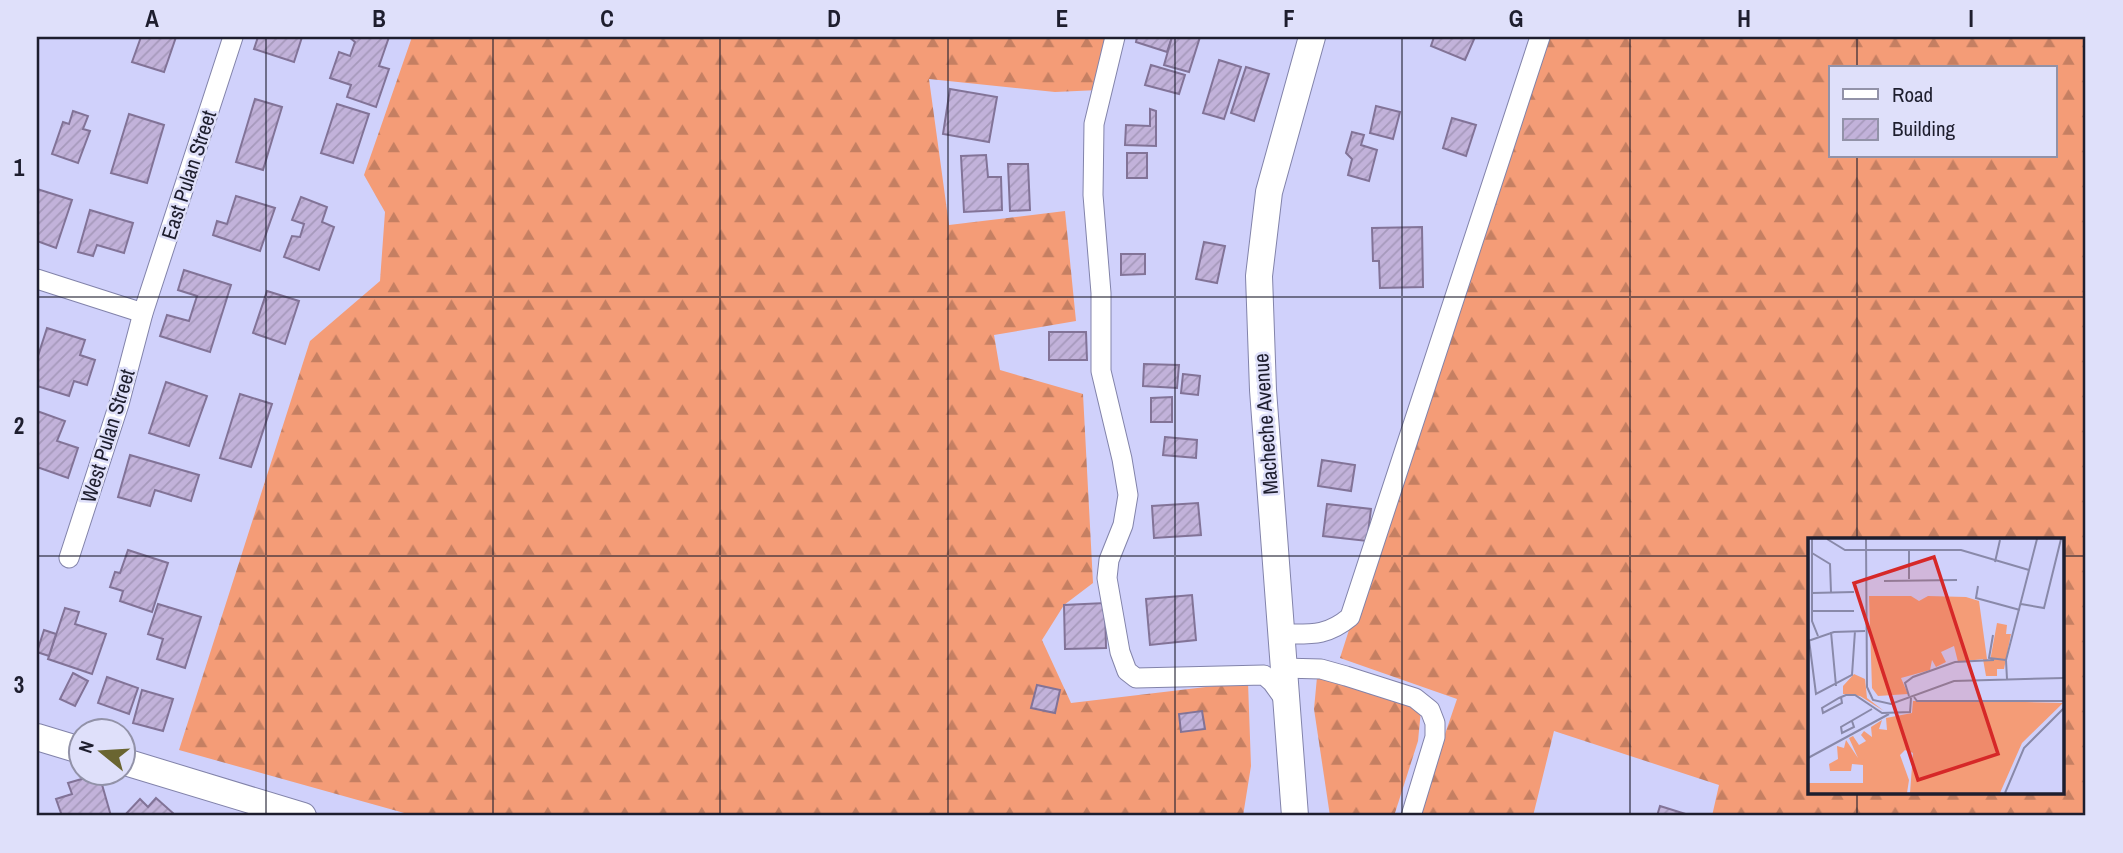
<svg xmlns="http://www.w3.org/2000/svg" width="2123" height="853" font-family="'Archivo Narrow',sans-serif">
<defs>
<pattern id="forest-firs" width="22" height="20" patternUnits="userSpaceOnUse" patternTransform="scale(1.75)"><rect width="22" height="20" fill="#f49c77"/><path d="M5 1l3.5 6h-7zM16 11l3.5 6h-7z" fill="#c57f62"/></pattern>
<pattern id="building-hatch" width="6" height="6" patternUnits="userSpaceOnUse" patternTransform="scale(1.75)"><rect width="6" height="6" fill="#c2b2da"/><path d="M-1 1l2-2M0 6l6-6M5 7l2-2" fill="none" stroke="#a699bb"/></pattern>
</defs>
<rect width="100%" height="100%" fill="#d0d1fb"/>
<g fill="url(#forest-firs)" fill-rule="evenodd">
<path d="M412,37H1115L1099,90L1055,92L929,79L949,225L1065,211L1076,321L994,335L1000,370L1083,394L1093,583L1064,605L1042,640L1071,703L1248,682L1251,766L1243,816H415L179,750L310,341L380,281L385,212L364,175Z"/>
<path d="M1539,37H2086V816H1712L1719,785L1554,731L1533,816H1417L1457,699L1340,658ZM1831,68H2055V156H1831ZM1810,540H2062V792H1810Z"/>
<path d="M1317,677L1405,703L1421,710L1418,741L1394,816H1330L1314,709Z"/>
</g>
<g fill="url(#building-hatch)" stroke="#827397" stroke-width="2">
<path d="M141,37H176L164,72L132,62Z"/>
<path d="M258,37H302L294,62L254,49Z"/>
<path d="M349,37H389L379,66L389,69L376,107L347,97L351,85L330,78L339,52L350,56L355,42Z"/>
<path d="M1137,37H1172L1167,52L1136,42Z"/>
<path d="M1172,37H1200L1189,72L1164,65Z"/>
<path d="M1434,37H1475L1465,60L1431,46Z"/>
<path d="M1219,60L1241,67L1224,119L1203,113Z"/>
<path d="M1151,65L1185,75L1179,94L1145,85Z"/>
<path d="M1246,67L1269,74L1254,121L1231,113Z"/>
<path d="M950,89L997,97L989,142L943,134Z"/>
<path d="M255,99L282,107L263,170L236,162Z"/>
<path d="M337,104L369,114L353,163L321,153Z"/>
<path d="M1376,106L1400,112L1393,139L1370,133Z"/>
<path d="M1150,109L1156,111V146L1125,145L1126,125L1150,126Z"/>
<path d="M73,111L88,116L83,129L90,131L78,163L52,154L63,122L69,124Z"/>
<path d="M129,114L164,125L147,183L111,173Z"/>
<path d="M1452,118L1476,125L1466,156L1443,148Z"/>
<path d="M1352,132L1364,135L1361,145L1377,150L1369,181L1348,175L1352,159L1346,153Z"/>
<rect x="1127" y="153" width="20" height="25"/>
<path d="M986,155L988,177H1001L1002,210L964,212L961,156Z"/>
<path d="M1008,164H1028L1030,210L1010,211Z"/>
<path d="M37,189L72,200L56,248L37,241Z"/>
<path d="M236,196L275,208L260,251L213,235L217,221L227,224Z"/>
<path d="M301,197L327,207L322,222L334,227L319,270L284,257L292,236L300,237L304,224L292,220Z"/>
<path d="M90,210L133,223L124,253L97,245L93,256L78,252Z"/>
<path d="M1422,227L1423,287L1380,288L1379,261H1373L1372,228Z"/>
<path d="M1204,242L1225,246L1217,283L1196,279Z"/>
<path d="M1121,254H1145V274L1121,275Z"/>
<path d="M184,270L231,285L210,352L160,336L167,315L189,321L197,296L178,290Z"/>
<path d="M267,291L299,301L285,344L253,333Z"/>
<path d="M47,328L85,340L80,355L95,360L87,385L74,381L69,396L37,386V359Z"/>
<path d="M1049,332H1086L1087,360H1049Z"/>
<path d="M1144,364L1179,365L1177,388L1143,386Z"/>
<path d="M1183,374L1200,376L1198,395L1181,393Z"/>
<path d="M166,382L207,396L189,446L149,433Z"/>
<path d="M240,394L272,404L251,467L220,458Z"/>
<path d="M1172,397V422H1151V398Z"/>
<path d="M37,411L65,421L57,441L78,448L68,478L37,467Z"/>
<path d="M1165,437L1197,440L1196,458L1163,455Z"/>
<path d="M130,455L199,475L191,501L155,490L150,506L118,497Z"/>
<path d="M1322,460L1355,465L1351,491L1318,486Z"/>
<path d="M1198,503L1201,535L1154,538L1152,506Z"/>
<path d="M1327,504L1371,509L1367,541L1323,536Z"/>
<path d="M128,550L168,563L152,612L120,601L123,591L110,587L115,572L120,573Z"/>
<path d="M1192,595L1196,640L1150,645L1146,599Z"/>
<path d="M1105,603L1106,648L1065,649L1064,605Z"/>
<path d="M158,604L201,617L185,668L157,659L163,639L148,634Z"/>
<path d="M65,608L79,612L75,624L106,634L92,674L48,659Z"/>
<path d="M44,630L56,634L49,656L37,652Z"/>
<path d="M73,673L88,681L75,706L60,699Z"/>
<path d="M107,677L138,688L129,714L98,703Z"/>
<path d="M1037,685L1060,690L1055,713L1031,708Z"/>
<path d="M142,690L173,699L163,731L133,723Z"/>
<path d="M1202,711L1205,729L1181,732L1179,714Z"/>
<path d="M99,774L111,816H62L56,799L72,794L68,783Z"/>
<path d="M156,798L174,814L172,816H124L140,799L148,807Z"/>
<path d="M1660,806L1692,816H1657Z"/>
</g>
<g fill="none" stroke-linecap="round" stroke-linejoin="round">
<g stroke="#8283aa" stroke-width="21">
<g id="minor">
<path d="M1115,37L1094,124L1093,195L1101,293V371L1122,459L1128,495L1123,525L1109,560L1107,578L1120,652L1127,671L1136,678L1264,675L1272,682L1285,700"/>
<path d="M37,279L143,313"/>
<path d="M69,558L119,404L143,313L233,37"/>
<path d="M1280,634C1310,634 1326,637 1350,617L1540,37"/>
<path d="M1283,668L1321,669L1346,676L1415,698L1430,710L1435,723V737L1411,816"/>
</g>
</g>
<g stroke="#8283aa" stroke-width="28">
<g id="major">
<path d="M37,737L80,750"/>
<path d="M122,761L303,816"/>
<path d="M1295,816L1263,390L1259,276L1269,192L1312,37"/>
</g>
</g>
<use href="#minor" stroke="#fff" stroke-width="19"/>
<use href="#major" stroke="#fff" stroke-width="26"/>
</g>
<path fill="none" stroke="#1e1e2e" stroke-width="2" stroke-opacity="0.55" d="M266,37V816M493,37V816M720,37V816M948,37V816M1175,37V816M1402,37V816M1630,37V816M1857,37V68M1857,156V540M37,297H2086M37,556H1810M2062,556H2086M1857,792V816"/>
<g text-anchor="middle" stroke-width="5" stroke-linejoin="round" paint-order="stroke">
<g font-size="21" fill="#1e1e2e" stroke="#dfe0fa">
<text transform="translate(189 175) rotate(-72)" y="7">East Pulan Street</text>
<text transform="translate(1266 424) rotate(-94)" y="7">Macheche Avenue</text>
<text transform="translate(108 436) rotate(-73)" y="7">West Pulan Street</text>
</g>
</g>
<g transform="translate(1808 538)">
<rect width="256" height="256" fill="#d0d1fb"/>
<path d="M61,58H103L111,63L120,58L158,59L171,63L179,121L182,123L189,85L199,87L198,96H203L196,131H189V138H178L175,121L150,124L146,108L133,114L138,124L128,129L124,122L122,132L93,140L100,156L70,158L64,150ZM46,136L57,141L59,160L76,173L52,158L35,156V148ZM105,163H181L255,165L214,205L192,255H102L105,215L97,212L92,217L101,242L99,255H0V245H55V227L44,226L43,233H22L21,226L30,221L29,208L36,210L38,202L50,220L41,200L45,198L51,207L58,203L53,197L56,193L64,199L63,189L74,182L71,191L79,192L78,180L104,175Z" fill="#f49c77"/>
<path fill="none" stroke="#8989a9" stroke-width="2" d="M4,1V83L10,98M19,1L37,12H153L221,32M58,1L59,149L65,162L83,166L146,143L256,140M101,12V41M4,15L22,26L23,54M187,24L192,2M76,43L149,42M170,48L168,60L212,72M4,55L46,54M213,66L236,70L253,1M4,73H46M23,94L28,148M185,97L181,120L198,122M1,102L8,156L44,137L47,93M0,103L26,94L57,93M199,141L198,122L229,1M101,158L97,145L105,139L147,124L186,122M33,159L34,165L15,175L14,170L31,160L38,157H47L74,175L102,174L103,160M106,159L109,163H256M44,183L46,189L34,195L33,189L64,171M0,220L81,176M197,255L216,210L256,170"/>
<path fill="#d62828" fill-opacity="0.15" stroke="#d62828" stroke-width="3.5" d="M126,19L190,216L110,242L46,45Z"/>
<rect width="256" height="256" fill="none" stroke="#1e1e2e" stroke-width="3.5"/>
</g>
<rect width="2123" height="853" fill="none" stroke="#dfe0fa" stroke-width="77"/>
<rect x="1829" y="66" width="228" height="91" fill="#dfe0fa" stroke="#9292a8" stroke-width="2"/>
<rect x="1843" y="89" width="35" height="10" fill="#ffffff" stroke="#9292a8" stroke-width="2"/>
<text x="1892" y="102" font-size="21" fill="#1e1e2e">Road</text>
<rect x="1843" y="119" width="35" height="21" fill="url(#building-hatch)" stroke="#9292a8" stroke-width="2"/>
<text x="1892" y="136" font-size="21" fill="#1e1e2e">Building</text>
<g transform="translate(102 752) rotate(288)"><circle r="33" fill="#dfe0fa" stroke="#9292a8" stroke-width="2"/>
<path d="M0-5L12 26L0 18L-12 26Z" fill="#6a6531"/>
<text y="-10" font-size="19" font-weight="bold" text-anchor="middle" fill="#1e1e2e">N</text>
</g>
<rect x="38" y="38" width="2046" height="776" fill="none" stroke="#1e1e2e" stroke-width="2.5"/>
<g font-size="23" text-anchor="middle" font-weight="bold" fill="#1e1e2e">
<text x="152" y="27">A</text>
<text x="379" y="27">B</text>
<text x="607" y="27">C</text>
<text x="834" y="27">D</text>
<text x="1062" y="27">E</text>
<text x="1289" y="27">F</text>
<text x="1516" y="27">G</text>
<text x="1744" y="27">H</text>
<text x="1971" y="27">I</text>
<text x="19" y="176">1</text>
<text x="19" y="434">2</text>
<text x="19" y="693">3</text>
</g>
</svg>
